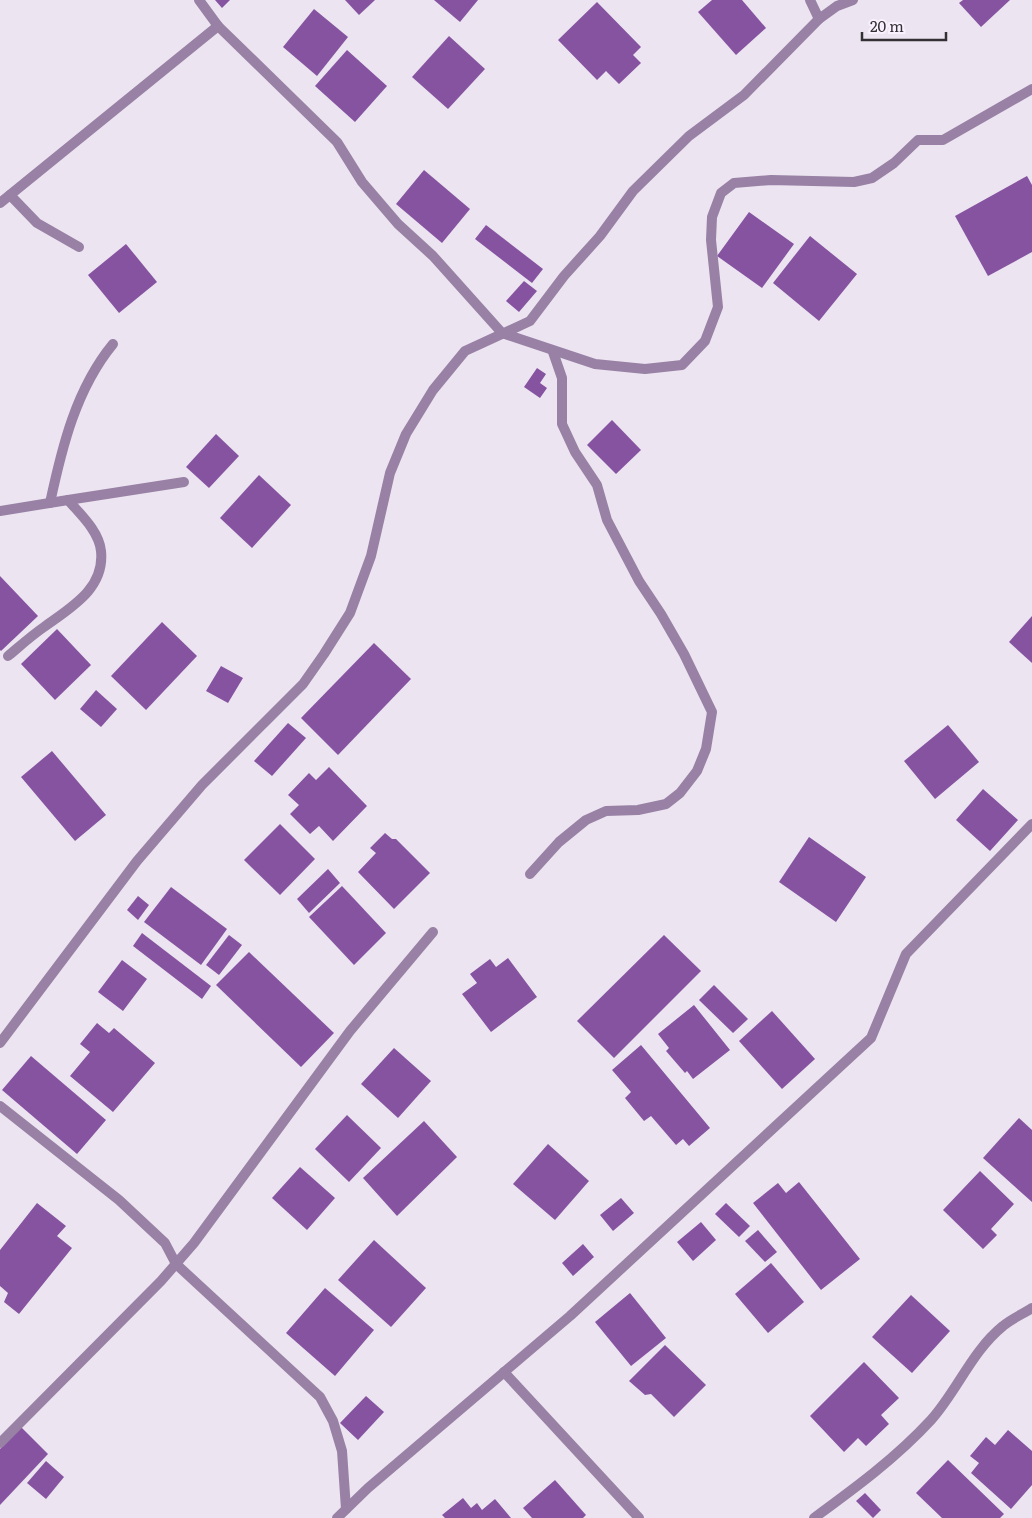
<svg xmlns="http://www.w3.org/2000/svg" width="1032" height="1518" font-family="Literata,serif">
<rect width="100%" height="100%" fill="#ece4f0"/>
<g fill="#8653a1">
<path d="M215,0H230L222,8Z"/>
<path d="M345,0H375L359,15Z"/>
<path d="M434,0H478L460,22Z"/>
<path d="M712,0H742L766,28L736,55L698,12Z"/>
<path d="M963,0H1010L981,27L959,3Z"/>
<path d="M597,2L641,47L633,55L641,63L619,84L606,71L597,80L558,40Z"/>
<path d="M314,9L348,37L317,76L283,47Z"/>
<path d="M449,36L485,69L448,109L412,77Z"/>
<path d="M347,50L387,86L355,122L315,86Z"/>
<path d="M424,170L470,209L442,243L396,204Z"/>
<path d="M1027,176L1032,185V252L988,276L955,216Z"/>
<path d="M749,212L794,244L762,288L717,256Z"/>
<path d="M486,225L543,269L532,283L475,239Z"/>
<path d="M810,236L857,274L819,321L773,283Z"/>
<path d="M126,244L157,282L119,313L88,275Z"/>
<path d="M524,281L537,291L519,312L506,301Z"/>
<path d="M537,368L546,374L540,383L547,388L540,398L524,387Z"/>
<path d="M612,420L641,450L616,474L587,445Z"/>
<path d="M216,434L239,456L209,488L186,467Z"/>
<path d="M259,475L291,505L252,548L220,518Z"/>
<path d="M0,576L38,616L1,651L0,650Z"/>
<path d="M1032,616V663L1009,642Z"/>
<path d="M162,622L197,656L146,710L111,676Z"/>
<path d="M57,629L91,665L55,700L21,664Z"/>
<path d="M374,643L411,679L338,755L301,718Z"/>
<path d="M221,666L243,678L228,703L206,691Z"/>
<path d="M96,690L117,709L101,727L80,709Z"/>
<path d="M288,723L306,738L272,776L254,761Z"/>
<path d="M948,725L979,762L935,799L904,761Z"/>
<path d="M52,751L106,815L75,841L21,777Z"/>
<path d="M329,767L367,806L333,841L319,826L310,834L290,814L299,805L288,795L309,773L316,780Z"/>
<path d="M983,789L1018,820L990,851L956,820Z"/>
<path d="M280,824L315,859L280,895L244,860Z"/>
<path d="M385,833L392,839H396L430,873L394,909L358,872L376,853L370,848Z"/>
<path d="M809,837L866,877L836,922L779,882Z"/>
<path d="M328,869L340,883L309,913L297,899Z"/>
<path d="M342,886L386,933L354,965L309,917Z"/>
<path d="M171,887L227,929L201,965L144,922Z"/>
<path d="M138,896L149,905L138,920L127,910Z"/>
<path d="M142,933L211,986L202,999L133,946Z"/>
<path d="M229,935L242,945L219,975L206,965Z"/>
<path d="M664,935L701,971L614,1058L577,1021Z"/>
<path d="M249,952L334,1033L301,1067L216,985Z"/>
<path d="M508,958L537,997L491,1032L462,994L477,983L470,974L490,959L496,967Z"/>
<path d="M122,960L147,979L123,1011L98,992Z"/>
<path d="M714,985L748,1019L733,1033L699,1000Z"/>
<path d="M694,1005L730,1050L693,1079L687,1071L685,1073L666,1051L669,1048L658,1034Z"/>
<path d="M772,1011L815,1059L782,1089L739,1041Z"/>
<path d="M97,1023L109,1033L114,1028L155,1063L113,1112L70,1076L90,1052L80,1044Z"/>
<path d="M641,1045L710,1128L689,1146L683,1139L676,1145L651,1116L644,1121L625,1098L631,1092L612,1070Z"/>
<path d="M394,1048L431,1081L398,1118L361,1084Z"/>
<path d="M31,1056L106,1120L77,1154L2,1090Z"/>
<path d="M347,1115L381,1148L349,1182L315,1149Z"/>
<path d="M1019,1118L1032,1130V1202L983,1158Z"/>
<path d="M424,1121L457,1157L397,1216L363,1178Z"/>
<path d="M548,1144L589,1181L555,1220L513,1184Z"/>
<path d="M300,1167L335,1198L307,1230L272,1198Z"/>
<path d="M980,1171L1014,1204L991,1229L997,1235L983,1249L943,1210Z"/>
<path d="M799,1182L860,1259L821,1290L753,1203L778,1183L786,1193Z"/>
<path d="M621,1198L634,1213L613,1231L600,1215Z"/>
<path d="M37,1203L66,1226L57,1236L72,1248L19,1314L4,1302L8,1293L0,1286V1250Z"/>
<path d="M726,1203L750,1226L739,1237L715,1214Z"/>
<path d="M701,1222L716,1240L693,1261L677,1242Z"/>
<path d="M758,1230L777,1252L765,1262L745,1241Z"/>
<path d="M374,1240L426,1288L391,1327L338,1280Z"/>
<path d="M583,1244L594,1257L573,1276L562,1263Z"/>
<path d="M771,1263L804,1302L768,1333L735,1294Z"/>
<path d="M325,1288L374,1330L335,1376L286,1333Z"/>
<path d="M630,1293L666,1338L631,1366L595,1322Z"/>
<path d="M911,1295L950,1331L912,1373L872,1337Z"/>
<path d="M665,1345L706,1385L674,1417L651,1394L645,1395L629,1381Z"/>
<path d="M864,1362L899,1398L881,1415L889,1424L866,1446L858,1438L844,1452L810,1416Z"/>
<path d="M366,1396L384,1412L358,1440L340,1423Z"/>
<path d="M21,1427L48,1454L0,1505V1449Z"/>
<path d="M1008,1430L1032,1451V1485L1011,1509L971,1473L979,1463L970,1456L986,1437L995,1445Z"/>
<path d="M948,1460L1004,1514L1000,1518H942L916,1493Z"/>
<path d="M46,1461L64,1477L46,1499L27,1483Z"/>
<path d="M555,1480L586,1515L583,1518H532L523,1508Z"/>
<path d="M865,1493L881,1510L873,1518L856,1501Z"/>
<path d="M463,1498L471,1508L477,1503L482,1510L495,1499L511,1518H445L442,1515Z"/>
</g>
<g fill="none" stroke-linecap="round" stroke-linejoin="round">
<g stroke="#9881a5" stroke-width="10">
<path d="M199,0L218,26L337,142L362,182L398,224L433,256L502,333L595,364L645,369L682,365L705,341L718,307L711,240L712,217L721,193L734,183L771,180L854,182L872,178L894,163L918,140H943L1032,89"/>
<path d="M810,0L819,19"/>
<path d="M10,195L37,223L79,247"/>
<path d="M0,203L218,26"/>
<path d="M68,500L184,482"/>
<path d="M50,503C62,447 76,389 113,344"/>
<path d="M0,511L68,500C80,514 99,531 101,551C105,589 70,608 44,627C31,636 20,646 8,656"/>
<path d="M530,874L559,842L586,820L606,811L638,810L666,804L680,793L697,771L706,749L712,712L684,654L661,614L639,581L607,520L597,485L575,452L562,424V378L553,352"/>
<path d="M0,1043L137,861L202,785L303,684L324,654L350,613L371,556L390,473L406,434L433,390L465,351L530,321L564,276L600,236L633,191L689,136L744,95L819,19L837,6L853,0"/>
<path d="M0,1106L119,1200L165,1243L176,1264L320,1397L333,1421L342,1451L346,1509"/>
<path d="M504,1372L639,1518"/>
<path d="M0,1443L161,1281L194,1243L350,1031L433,932"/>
<path d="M337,1518L368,1488L570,1316L871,1038L906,954L1032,824"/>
<path d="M814,1518C855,1488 896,1458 931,1420C957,1391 972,1351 1003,1326C1011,1319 1023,1314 1032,1308"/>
</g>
</g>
<path d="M862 32v8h84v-8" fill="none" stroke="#333035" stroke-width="2.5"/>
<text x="870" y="32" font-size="15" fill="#333035" stroke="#f9f1fe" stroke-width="4" paint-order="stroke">20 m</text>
</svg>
